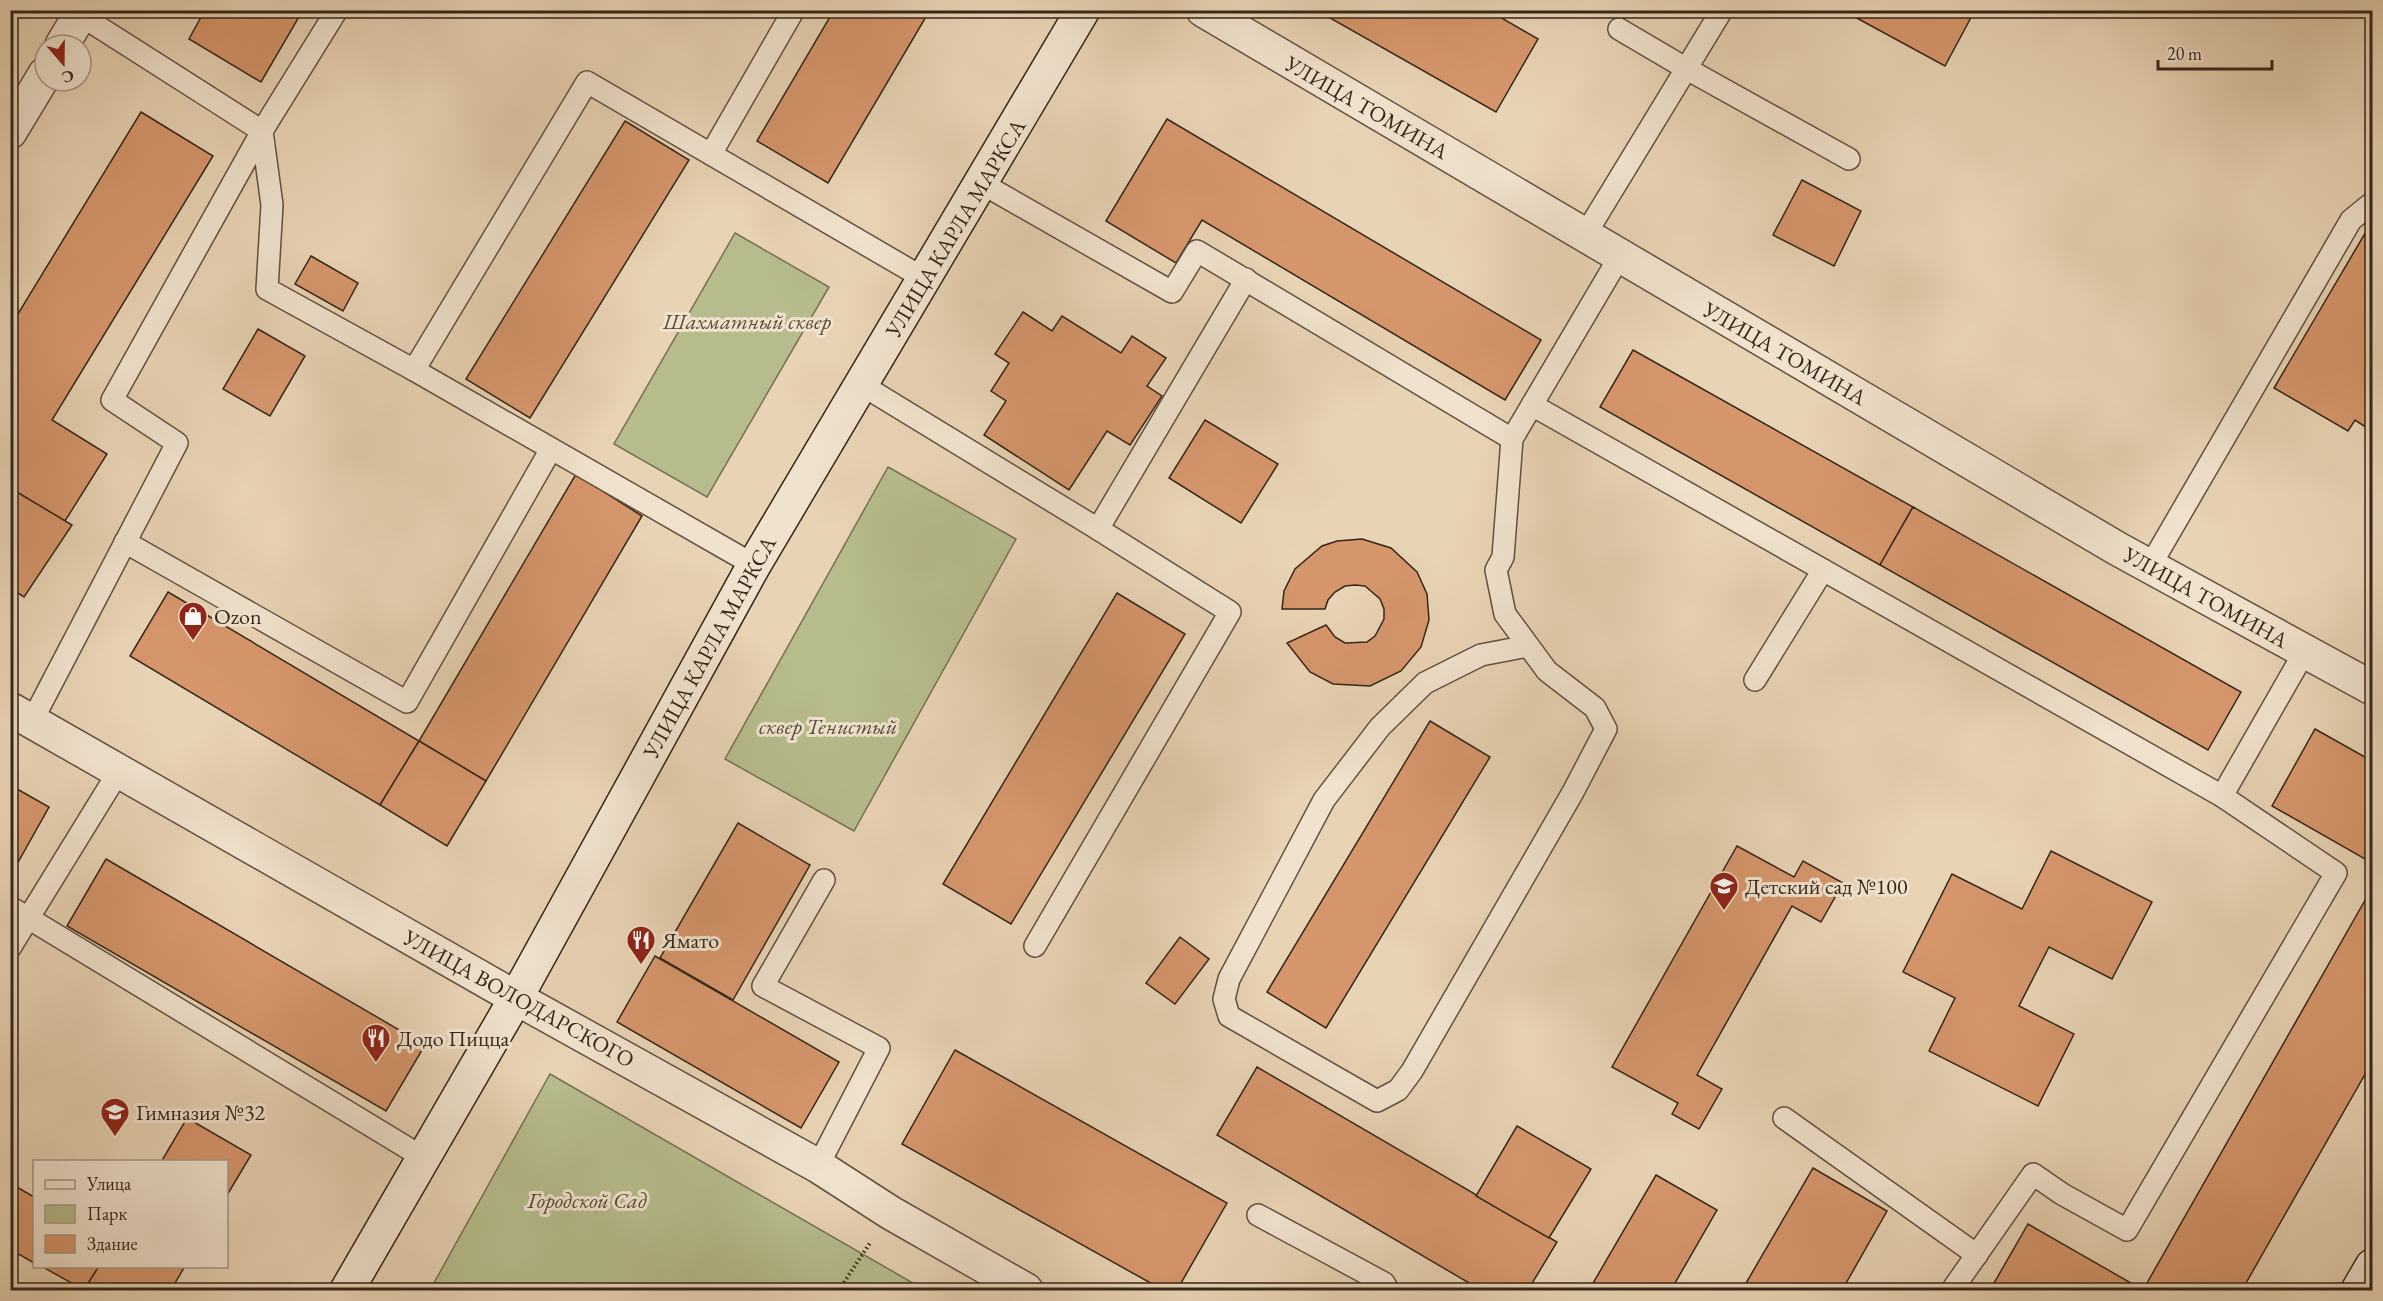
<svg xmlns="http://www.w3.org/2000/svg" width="2383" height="1301" font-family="'EB Garamond',serif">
<rect width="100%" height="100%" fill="#e8d3b4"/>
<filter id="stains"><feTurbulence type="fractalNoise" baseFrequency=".00333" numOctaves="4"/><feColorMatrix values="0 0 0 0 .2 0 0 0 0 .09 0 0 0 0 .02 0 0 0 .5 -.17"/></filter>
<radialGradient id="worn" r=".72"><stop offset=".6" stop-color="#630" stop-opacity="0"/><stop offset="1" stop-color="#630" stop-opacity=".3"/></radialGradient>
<g fill="#b6bc8c" stroke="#767152" stroke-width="1.5">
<path d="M735,233L829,287L707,497L614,444Z"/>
<path d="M888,467L1016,539L854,831L725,759Z"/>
<path d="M550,1074L925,1290H430Z"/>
</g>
<g fill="#d6966c" stroke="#352619" stroke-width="1.5">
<path d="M205,10H303L261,82L189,39Z"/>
<path d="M834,10H930L828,183L757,141Z"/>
<path d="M1316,10H1488L1538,39L1496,112Z"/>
<path d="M1842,10H1975L1945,66Z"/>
<path d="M141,112L213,156L52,420L107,454L65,521L10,488V327Z"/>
<path d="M1167,119L1541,340L1505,400L1202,220L1176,263L1106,221Z"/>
<path d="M625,121L689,160L530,418L466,379Z"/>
<path d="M1802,180L1861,211L1834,266L1773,235Z"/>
<path d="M2367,230L2372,233V431L2355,420L2348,431L2274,388Z"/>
<path d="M311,256L358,283L343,311L295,284Z"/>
<path d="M1023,312L1052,331L1062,316L1121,353L1132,336L1166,358L1147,386L1162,396L1130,445L1107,431L1069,490L984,435L1006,401L991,391L1009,363L995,354Z"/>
<path d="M258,329L305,356L270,416L223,389Z"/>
<path d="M1633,350L1913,507L1880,565L1600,407Z"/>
<path d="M1205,420L1278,464L1241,523L1169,478Z"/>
<path d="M576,474L642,516L486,781L419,741Z"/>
<path d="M10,488L72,525L24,597L10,588Z"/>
<path d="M1913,507L2241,692L2208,750L1880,565Z"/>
<path d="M1362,539L1391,548L1417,572L1427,594L1429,620L1421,647L1401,671L1370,686L1333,684L1310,672L1287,643L1326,625L1335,637L1345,643L1367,642L1375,636L1384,619V609L1380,599L1365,586L1355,585L1345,586L1335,592L1328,600L1325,609H1282L1284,591L1295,569L1322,546L1337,541Z"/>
<path d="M168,592L419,741L380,805L130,656Z"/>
<path d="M1117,593L1185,634L1011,924L943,884Z"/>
<path d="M1430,721L1490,757L1326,1028L1267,992Z"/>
<path d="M2315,729L2372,761V863L2272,806Z"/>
<path d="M419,741L486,781L447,846L380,805Z"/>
<path d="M10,785L49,807L12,873L10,872Z"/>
<path d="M738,823L810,865L733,1000L660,958Z"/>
<path d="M1737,846L1794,877L1803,861L1843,883L1821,922L1792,906L1697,1075L1722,1089L1699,1129L1672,1114L1678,1103L1612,1067Z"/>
<path d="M2051,851L2152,902L2112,979L2049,947L2019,1006L2074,1034L2038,1106L1929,1051L1955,998L1903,972L1952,874L2022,909Z"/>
<path d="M106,859L425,1045L386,1111L67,926Z"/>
<path d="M2372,888V1062L2242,1290H1990L2028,1224L2143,1290Z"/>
<path d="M1180,937L1209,959L1175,1004L1146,983Z"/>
<path d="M655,956L839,1062L801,1128L617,1022Z"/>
<path d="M955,1050L1227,1203L1177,1290H1163L902,1144Z"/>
<path d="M1257,1067L1557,1242L1528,1290H1481L1217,1135Z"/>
<path d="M187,1118L251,1155L226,1197V1162H161Z"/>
<path d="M1517,1126L1591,1169L1549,1238L1476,1196Z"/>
<path d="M1813,1168L1887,1211L1845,1285L1854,1290H1742Z"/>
<path d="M1656,1175L1717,1210L1671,1290H1589Z"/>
<path d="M10,1183L34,1197V1263L17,1253L10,1265Z"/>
<path d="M41,1266H99L84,1290Z"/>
<path d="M99,1266H185L171,1290H84Z"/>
</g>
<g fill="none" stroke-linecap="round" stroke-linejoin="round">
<g stroke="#625140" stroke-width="24">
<g id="service">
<path d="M337,10L262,131L272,205L267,289L414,370"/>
<path d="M1619,29L1687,69L1849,159"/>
<path d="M711,154L792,13L788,10"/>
<path d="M981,183L1172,292L1197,251L1512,439"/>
<path d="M1585,235L1722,10"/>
<path d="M862,385L1098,529L1246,279"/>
<path d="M1532,405L1620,256"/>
<path d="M125,542L407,702L551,449"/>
<path d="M754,565L414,370L587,82L925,279"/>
<path d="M2150,566L2351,220L2372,203"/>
<path d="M1528,646L1481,655L1425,683L1380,727L1324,800L1229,979L1224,999L1229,1016L1377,1101L1398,1090L1412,1071L1573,792L1606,729L1595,708L1547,671L1505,614L1496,570L1503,557L1512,439L1532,405L2222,796L2336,873L2127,1230L2062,1194L2033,1174L1952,1290"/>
<path d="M1755,680L1823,570"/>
<path d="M32,721L177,443L112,400L262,131L80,15"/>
<path d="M2222,796L2305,651"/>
<path d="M10,907L424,1158"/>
<path d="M1035,946L1230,612L1098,529"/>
<path d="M10,948L119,771"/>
<path d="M1784,1118L1977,1255"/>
<path d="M818,1166L879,1048L763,986L824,880"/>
<path d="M1258,1215L1384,1283L1388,1290"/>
</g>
</g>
<g stroke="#625140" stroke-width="36">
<g id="tertiary">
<path d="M1203,10L2118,549L2372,688"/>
<path d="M62,45L83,10"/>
<path d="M10,132L45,74"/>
<path d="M10,709L516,998L818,1166L891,1213L1026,1290"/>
</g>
</g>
<g stroke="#352619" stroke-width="36">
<g id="secondary">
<path d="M347,1290L516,998L754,565L1083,10"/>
<path d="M2358,1290L2372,1266"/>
</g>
</g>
<path stroke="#352619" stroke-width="4" stroke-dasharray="1.5 3" stroke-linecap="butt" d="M839,1290L870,1243"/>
<use href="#service" stroke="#f0e2ce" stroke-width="21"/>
<use href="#tertiary" stroke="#f0e2ce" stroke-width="33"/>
<use href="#secondary" stroke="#f0e2ce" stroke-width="33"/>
</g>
<defs>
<g id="shop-pin" transform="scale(1.5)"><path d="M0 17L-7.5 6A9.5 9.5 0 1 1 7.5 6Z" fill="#8f2418" stroke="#f0e2ce"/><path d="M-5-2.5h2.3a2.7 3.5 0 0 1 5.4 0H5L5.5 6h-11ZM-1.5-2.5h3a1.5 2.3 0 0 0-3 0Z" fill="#fff"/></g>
<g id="school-pin" transform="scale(1.5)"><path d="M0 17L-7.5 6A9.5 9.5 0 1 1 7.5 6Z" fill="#8f2418" stroke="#f0e2ce"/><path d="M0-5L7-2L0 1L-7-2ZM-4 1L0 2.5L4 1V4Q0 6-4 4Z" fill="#fff"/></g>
<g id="restaurant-pin" transform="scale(1.5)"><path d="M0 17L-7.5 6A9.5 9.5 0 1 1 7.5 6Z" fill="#8f2418" stroke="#f0e2ce"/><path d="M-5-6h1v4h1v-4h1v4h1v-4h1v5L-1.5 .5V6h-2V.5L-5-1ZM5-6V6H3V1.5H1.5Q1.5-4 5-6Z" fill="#fff"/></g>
</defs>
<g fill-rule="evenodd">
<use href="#shop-pin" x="193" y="616"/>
<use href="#school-pin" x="1724" y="886"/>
<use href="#restaurant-pin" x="641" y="940"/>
<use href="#restaurant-pin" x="376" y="1038"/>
<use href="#school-pin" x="115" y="1112"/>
</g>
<g text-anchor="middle" stroke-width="6" stroke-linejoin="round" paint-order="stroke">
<g font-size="22" fill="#352619" stroke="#f0e2ce">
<text transform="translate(1367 107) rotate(30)" y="8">УЛИЦА ТОМИНА</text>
<text transform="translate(955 228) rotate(-59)" y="8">УЛИЦА КАРЛА МАРКСА</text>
<text transform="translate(1785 353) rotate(30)" y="8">УЛИЦА ТОМИНА</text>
<text transform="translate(2206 597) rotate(29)" y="8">УЛИЦА ТОМИНА</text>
<text transform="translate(709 647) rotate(-61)" y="8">УЛИЦА КАРЛА МАРКСА</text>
<text transform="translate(519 998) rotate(29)" y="8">УЛИЦА ВОЛОДАРСКОГО</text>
</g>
<g font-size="22" font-style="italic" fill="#554c36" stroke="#f0e2ce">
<text x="747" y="329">Шахматный сквер</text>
<text x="828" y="734">сквер Тенистый</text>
<text x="587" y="1208">Городской Сад</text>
</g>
<g font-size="22" fill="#352619" stroke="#f0e2ce" text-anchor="start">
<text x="214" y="624">Ozon</text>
<text x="1745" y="894">Детский сад №100</text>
<text x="662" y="948">Ямато</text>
<text x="397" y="1046">Додо Пицца</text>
<text x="136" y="1120">Гимназия №32</text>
</g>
</g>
<rect width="2383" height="1301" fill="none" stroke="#e8d3b4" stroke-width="36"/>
<rect x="12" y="12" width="2359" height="1277" fill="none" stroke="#352619" stroke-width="3"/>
<rect x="18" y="18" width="2347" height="1265" fill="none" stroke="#352619" stroke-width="1.5"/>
<rect x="33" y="1160" width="195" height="108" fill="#f0e2ce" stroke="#a59786" stroke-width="1.5"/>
<rect x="45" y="1180" width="30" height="9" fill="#f0e2ce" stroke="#a59786" stroke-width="1.5"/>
<text x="87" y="1190" font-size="18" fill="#352619">Улица</text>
<rect x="45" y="1205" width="30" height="18" fill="#b6bc8c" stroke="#a59786" stroke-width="1.5"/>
<text x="87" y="1220" font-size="18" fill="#352619">Парк</text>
<rect x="45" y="1235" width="30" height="18" fill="#d6966c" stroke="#a59786" stroke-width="1.5"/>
<text x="87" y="1250" font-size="18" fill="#352619">Здание</text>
<g transform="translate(63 63) rotate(160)"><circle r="28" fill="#f0e2ce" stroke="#a59786" stroke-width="1.5"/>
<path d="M0-4.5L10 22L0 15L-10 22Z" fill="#8f2418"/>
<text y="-9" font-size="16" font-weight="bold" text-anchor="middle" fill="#352619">С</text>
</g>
<path d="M2158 60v9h114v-9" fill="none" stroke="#352619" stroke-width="3"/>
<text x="2167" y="60" font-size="18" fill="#352619" stroke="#f0e2ce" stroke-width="4.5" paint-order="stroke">20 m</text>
<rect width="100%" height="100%" filter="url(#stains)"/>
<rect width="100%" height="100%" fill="url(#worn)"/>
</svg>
